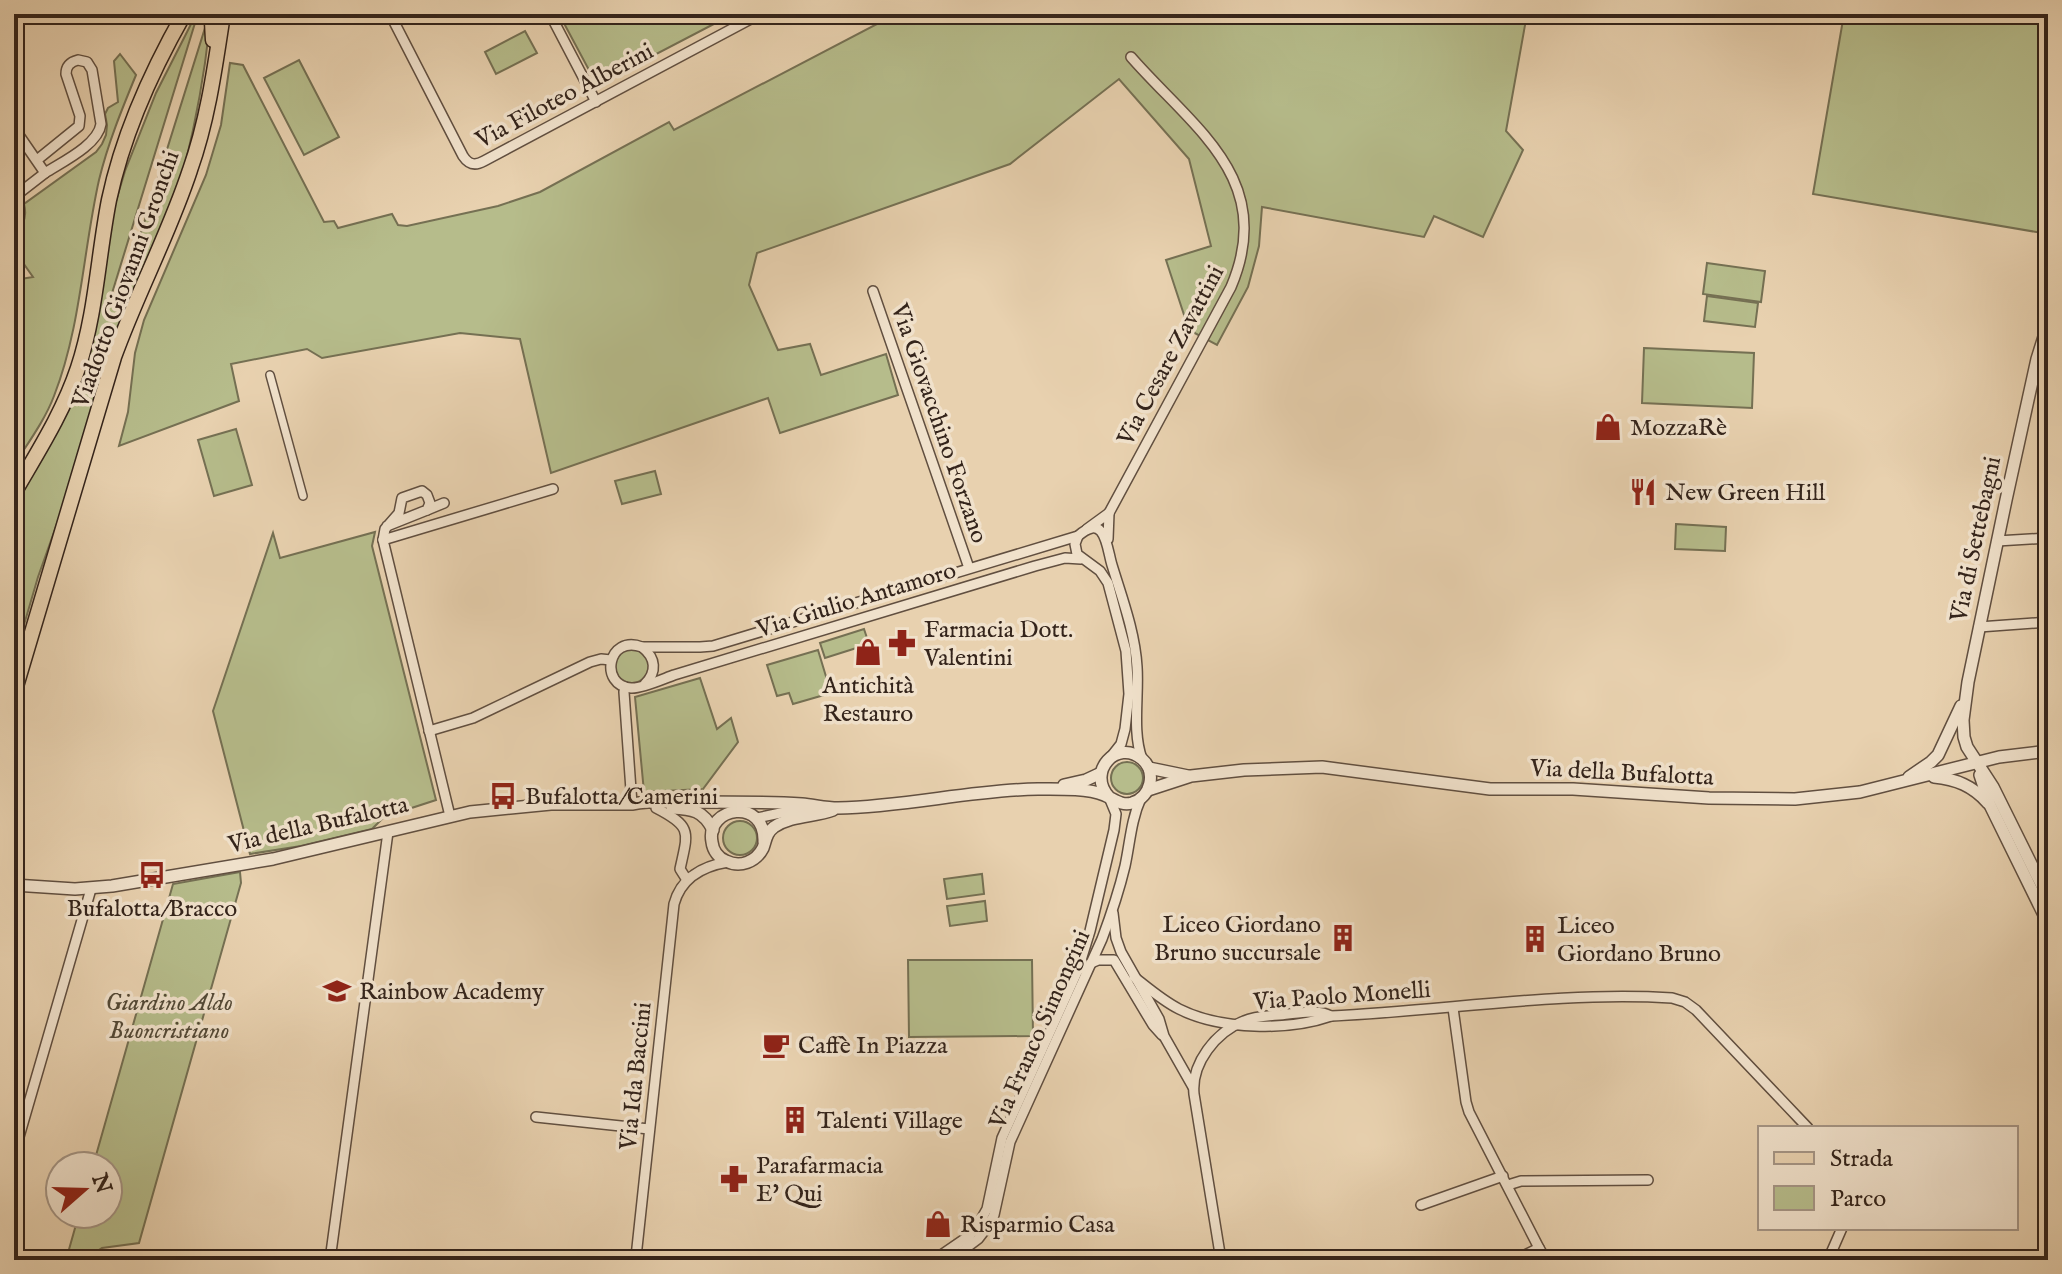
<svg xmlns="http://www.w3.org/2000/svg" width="2062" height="1274" font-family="'IM FELL English',serif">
<rect width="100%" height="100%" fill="#e8d1af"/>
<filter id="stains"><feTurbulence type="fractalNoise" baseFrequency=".0025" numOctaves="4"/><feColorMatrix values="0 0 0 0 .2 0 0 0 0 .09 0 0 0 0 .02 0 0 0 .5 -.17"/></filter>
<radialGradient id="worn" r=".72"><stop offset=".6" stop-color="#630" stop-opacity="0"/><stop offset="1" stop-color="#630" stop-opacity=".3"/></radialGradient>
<g fill="#b6bc8b" stroke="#757053" stroke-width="2">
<path d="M559,14H733L597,85Z"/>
<path d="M896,14H1527L1506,131L1523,150L1483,237L1434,216L1424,237L1262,207L1259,246L1248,287L1217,345L1189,330L1166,260L1211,246L1189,159L1119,79L1010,164L757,253L749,285L778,350L810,344L821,375L886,354L898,395L780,433L768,398L551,473L520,339L460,333L322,358L307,349L231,364L239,401L119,446L128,412L135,353L144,320L206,175L221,125L230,63L243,65L324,222L334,221L338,228L392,214L398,225L407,226L498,206L540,192L669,122L674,130Z"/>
<path d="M1844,14H2048V234L1813,194Z"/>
<path d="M195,23L109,303L118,306L205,28L209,31C204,78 196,120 185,165L38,577L14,659V503L55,433L110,221L125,171L156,93L185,36L191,24Z"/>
<path d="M525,31L537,53L496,74L485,52Z"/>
<path d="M120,54L136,75C122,109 108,143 99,180C83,251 81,327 54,396C45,420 28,443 14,465V280L33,277L14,250V230C25,225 27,216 24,204L96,152L102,144L106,135L107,125L105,114L108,108L118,102L114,61Z"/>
<path d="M299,60L339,137L304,155L264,78Z"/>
<path d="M1707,263L1765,271L1761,302L1703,294Z"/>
<path d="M1707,296L1758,303L1755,327L1704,321Z"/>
<path d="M1644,348L1754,353L1752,408L1642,403Z"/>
<path d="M236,429L252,485L214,496L198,440Z"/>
<path d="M655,471L661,494L622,504L615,481Z"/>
<path d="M1676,524L1726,527L1725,551L1675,549Z"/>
<path d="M375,532L372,546L436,800L384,817L372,829L301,846L250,854L213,711L273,533L280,558Z"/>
<path d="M864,629L869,644L825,658L820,643Z"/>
<circle cx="632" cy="666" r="17"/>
<path d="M818,650L831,693L793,704L789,693L777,696L767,665Z"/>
<path d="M700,678L717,729L731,718L738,742L703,789L644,792L635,697Z"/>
<circle cx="1127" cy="778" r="16"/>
<circle cx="740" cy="838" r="17"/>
<path d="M240,872L241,883L139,1243L102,1248L84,1260H66L79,1214H108V1166H93L173,884Z"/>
<path d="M982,874L984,894L947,899L944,879Z"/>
<path d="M985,901L987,921L950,926L947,906Z"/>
<path d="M908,960H1032L1033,1036L909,1037Z"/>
</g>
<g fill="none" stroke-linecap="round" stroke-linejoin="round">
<g stroke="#614f40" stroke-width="10">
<path id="pedestrian" d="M270,375L303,496"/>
</g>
<g stroke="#614f40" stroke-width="12">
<g id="minor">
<path d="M390,14L463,156C469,165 475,166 484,161L760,14"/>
<path d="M550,14L596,102"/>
<path d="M14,128L45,173C62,162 98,145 101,124L92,70L87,62L78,60C70,62 66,66 66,74L80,116L79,126L37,160"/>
<path d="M14,197L45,173"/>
<path d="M873,291L969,568"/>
<path d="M427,510L444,503"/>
<path d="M1109,513L1231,287C1277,179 1193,128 1131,57"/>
<path d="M1087,529L1109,513L1108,539"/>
<path d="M1078,536L1075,544L1077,554L1100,571L1108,583L1126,651L1129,694L1125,729L1121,744L1110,758"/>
<path d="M383,540L385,529L399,513L402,498L422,491L427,495L430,503L427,510L387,526"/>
<path d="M1997,541L2048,538"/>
<path d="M1081,559L1065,558L1035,566L674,675C663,679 641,689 631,688C599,686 607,634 642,647H700L713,646L1078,536C1106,511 1107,550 1112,565C1122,598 1135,632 1137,667C1139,697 1132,731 1142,759"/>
<path d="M1979,627L2048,622"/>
<path d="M642,647C656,658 657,672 645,684"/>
<path d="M625,687L624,692L632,804"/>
<path d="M429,731L473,718L590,662L601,659L611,660"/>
<path d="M656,808C693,827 688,832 680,869L687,880"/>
<path d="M450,816L383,540L553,489"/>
<path d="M757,818L809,807"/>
<path d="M1113,913L1116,938L1121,952L1159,1019L1164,1036L1193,1087"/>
<path d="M1091,963L1098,960H1114L1153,1025L1162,1035"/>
<path d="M1134,977C1148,988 1163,1001 1179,1009C1221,1030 1288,1031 1331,1016"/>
<path d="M1453,1008L1466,1102L1469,1112L1539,1248"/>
<path d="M536,1117L649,1129"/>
<path d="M14,1154L91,889"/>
<path d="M1508,1185L1521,1181L1648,1180"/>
<path d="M1421,1205L1503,1176"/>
<path d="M636,1257L674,904C681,878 703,866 728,862"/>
<path d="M330,1260L388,832"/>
<path d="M544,1260L744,1255L816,1260"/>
<path d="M934,1260L969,1236L978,1225L987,1209L1002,1138L1078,970L1090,931L1114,830L1116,814L1109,797"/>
<path d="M950,1260L978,1239L988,1226L994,1215L1010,1142L1102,939C1111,915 1119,891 1125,866C1130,843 1131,820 1141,798"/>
<path d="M1221,1260L1194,1094C1191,1063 1216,1032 1244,1021C1257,1015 1274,1016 1288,1014C1303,1013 1317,1009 1331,1016C1445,1011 1558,991 1672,998L1685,1002L1696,1010L1808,1128"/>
<path d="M1515,1260L1539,1248L1546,1260"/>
<path d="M1828,1260L1842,1228"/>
</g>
</g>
<g stroke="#614f40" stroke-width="14">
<g id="tertiary">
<path d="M2048,324L2037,359L2006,500L1968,682L1963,720L1964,737L1967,747L1993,787L2048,898"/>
<path d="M1149,768L1188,776"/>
<path d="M1980,775L1990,805L2048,923"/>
<path d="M1909,777L1931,762L1938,755L1961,706"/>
<path d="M1934,777C1956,779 1973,786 1988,803"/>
<path d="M1064,785L1086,780L1101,773"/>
<path d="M1148,790L1191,776L1244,770L1322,767L1490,789H1573L1709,798L1795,799L1860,792L1999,757L2048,751"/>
<path d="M672,808C692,809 703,810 713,830"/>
<path d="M764,842C766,797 705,806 712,842C713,851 719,858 726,861C740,868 756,862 763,848C766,840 766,833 774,827C792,815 814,817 833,810"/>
<path d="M14,885L75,889L112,886L273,859L470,812L551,804H632C654,800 677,802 699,802C733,802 768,802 802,804C814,805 826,808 838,808C905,807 971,790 1038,789C1057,789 1087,788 1104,795C1114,799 1121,806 1132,803C1151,797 1157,772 1142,759C1117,738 1086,772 1109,797"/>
</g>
</g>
<g stroke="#34241b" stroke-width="17">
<g id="primary">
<path d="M205,14L212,22L213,40"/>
<path d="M14,493C37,453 63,413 78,368C96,314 98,256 109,200C123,134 151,72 184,14"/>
<path d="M14,693L114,357C137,293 169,234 190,170C208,119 215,67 223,14"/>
</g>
</g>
<use href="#pedestrian" stroke="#f0e1cb" stroke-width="7"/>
<use href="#minor" stroke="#f0e1cb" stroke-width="9"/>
<use href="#tertiary" stroke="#f0e1cb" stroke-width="11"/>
<use href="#primary" stroke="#e8d1af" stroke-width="14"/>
</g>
<defs>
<g id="shop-bare" transform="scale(2.16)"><path d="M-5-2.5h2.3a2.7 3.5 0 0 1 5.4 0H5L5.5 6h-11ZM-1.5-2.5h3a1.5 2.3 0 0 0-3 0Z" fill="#8f2418" stroke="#f0e1cb" stroke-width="2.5" paint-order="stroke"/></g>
<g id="restaurant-bare" transform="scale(2.16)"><path d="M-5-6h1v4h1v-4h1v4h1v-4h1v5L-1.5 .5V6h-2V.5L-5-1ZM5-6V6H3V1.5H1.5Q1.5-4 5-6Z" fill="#8f2418" stroke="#f0e1cb" stroke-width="2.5" paint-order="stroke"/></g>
<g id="pharmacy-bare" transform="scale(2.16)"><path d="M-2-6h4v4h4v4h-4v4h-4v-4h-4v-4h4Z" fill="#8f2418" stroke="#f0e1cb" stroke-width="2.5" paint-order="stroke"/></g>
<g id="bus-bare" transform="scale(2.16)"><path d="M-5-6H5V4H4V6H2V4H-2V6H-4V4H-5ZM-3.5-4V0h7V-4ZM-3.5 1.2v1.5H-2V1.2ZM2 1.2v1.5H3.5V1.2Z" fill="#8f2418" stroke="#f0e1cb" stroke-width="2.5" paint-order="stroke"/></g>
<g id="building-bare" transform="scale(2.16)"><path d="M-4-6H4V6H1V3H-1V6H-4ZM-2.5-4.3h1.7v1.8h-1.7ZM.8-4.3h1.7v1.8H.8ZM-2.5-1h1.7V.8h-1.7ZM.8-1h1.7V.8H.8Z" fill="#8f2418" stroke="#f0e1cb" stroke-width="2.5" paint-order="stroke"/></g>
<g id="school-bare" transform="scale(2.16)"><path d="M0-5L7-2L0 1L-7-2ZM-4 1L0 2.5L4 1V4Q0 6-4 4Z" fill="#8f2418" stroke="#f0e1cb" stroke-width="2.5" paint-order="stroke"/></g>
<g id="cafe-bare" transform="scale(2.16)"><path d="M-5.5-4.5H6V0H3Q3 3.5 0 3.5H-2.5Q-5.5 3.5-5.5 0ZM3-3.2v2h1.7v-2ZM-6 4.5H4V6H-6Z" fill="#8f2418" stroke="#f0e1cb" stroke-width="2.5" paint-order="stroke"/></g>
</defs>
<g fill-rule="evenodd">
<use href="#shop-bare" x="1608" y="427"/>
<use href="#restaurant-bare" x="1643" y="492"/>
<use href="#pharmacy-bare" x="902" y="643"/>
<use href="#shop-bare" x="868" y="652"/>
<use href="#bus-bare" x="503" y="796"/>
<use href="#bus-bare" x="152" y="875"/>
<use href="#building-bare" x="1343" y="938"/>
<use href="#building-bare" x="1535" y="939"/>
<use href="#school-bare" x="337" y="991"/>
<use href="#cafe-bare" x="776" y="1045"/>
<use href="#building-bare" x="795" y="1120"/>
<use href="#pharmacy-bare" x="734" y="1179"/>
<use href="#shop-bare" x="938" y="1224"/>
</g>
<g text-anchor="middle" stroke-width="7" stroke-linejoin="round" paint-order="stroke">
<g font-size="24" fill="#34241b" stroke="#f0e1cb">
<text transform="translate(564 95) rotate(-28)" y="8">Via Filoteo Alberini</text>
<text transform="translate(125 279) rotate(-70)" y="8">Viadotto Giovanni Gronchi</text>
<text transform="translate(1170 355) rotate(-62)" y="8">Via Cesare Zavattini</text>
<text transform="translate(940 423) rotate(71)" y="8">Via Giovacchino Forzano</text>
<text transform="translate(1975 539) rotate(-78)" y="8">Via di Settebagni</text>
<text transform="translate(856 599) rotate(-17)" y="8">Via Giulio Antamoro</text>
<text transform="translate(1622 772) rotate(3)" y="8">Via della Bufalotta</text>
<text transform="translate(318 824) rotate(-13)" y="8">Via della Bufalotta</text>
<text transform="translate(1342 995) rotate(-4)" y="8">Via Paolo Monelli</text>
<text transform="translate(1039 1029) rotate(-66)" y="8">Via Franco Simongini</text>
<text transform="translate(635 1076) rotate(-84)" y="8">Via Ida Baccini</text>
</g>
<g font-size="24" fill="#34241b" stroke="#f0e1cb" text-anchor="start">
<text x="1630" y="435">MozzaRè</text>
<text x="1665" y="500">New Green Hill</text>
<text x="924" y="637">Farmacia Dott.<tspan x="924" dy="28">Valentini</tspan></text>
<text x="868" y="693" text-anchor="middle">Antichità<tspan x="868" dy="28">Restauro</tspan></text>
<text x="525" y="804">Bufalotta/Camerini</text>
<text x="152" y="916" text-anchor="middle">Bufalotta/Bracco</text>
<text x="1321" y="932" text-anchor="end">Liceo Giordano<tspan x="1321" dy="28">Bruno succursale</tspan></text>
<text x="1557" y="933">Liceo<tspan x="1557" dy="28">Giordano Bruno</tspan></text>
<text x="359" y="999">Rainbow Academy</text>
<text x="798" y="1053">Caffè In Piazza</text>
<text x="817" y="1128">Talenti Village</text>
<text x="756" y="1173">Parafarmacia<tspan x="756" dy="28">E' Qui</tspan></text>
<text x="960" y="1232">Risparmio Casa</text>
</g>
<g font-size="24" font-style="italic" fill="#544a37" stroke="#f0e1cb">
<text x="169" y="1010">Giardino Aldo<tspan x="169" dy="28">Buoncristiano</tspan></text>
</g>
</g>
<rect width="2062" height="1274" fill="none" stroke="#e8d1af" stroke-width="48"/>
<rect x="16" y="16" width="2030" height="1242" fill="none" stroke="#34241b" stroke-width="4"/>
<rect x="24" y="24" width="2014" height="1226" fill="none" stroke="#34241b" stroke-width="2"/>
<rect x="1758" y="1126" width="260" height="104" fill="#f0e1cb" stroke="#a59585" stroke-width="2"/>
<rect x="1774" y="1152" width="40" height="12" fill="#e8d1af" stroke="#a59585" stroke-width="2"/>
<text x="1830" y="1166" font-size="24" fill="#34241b">Strada</text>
<rect x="1774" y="1186" width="40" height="24" fill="#b6bc8b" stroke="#a59585" stroke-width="2"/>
<text x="1830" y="1206" font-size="24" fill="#34241b">Parco</text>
<g transform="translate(84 1190) rotate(70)"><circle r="38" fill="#f0e1cb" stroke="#a59585" stroke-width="2"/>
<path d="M0-6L14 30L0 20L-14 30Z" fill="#8f2418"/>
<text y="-12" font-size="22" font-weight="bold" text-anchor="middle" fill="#34241b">N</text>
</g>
<rect width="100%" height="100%" filter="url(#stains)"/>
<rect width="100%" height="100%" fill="url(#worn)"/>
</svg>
